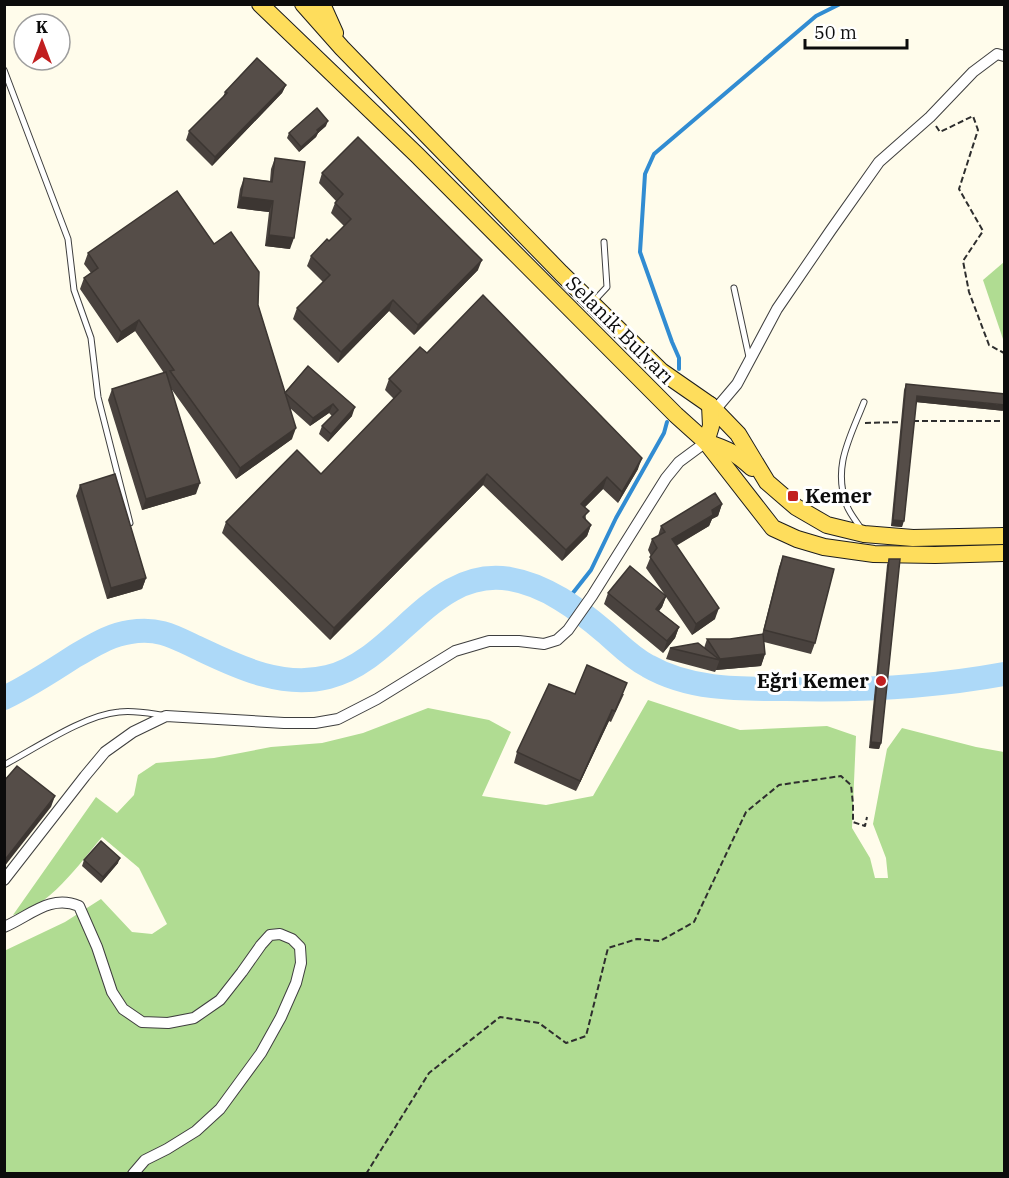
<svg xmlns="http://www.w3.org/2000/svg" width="1009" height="1178" font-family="'IBM Plex Serif',serif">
<rect width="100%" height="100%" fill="#fffceb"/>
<g fill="#b0dc92">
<path d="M1004,262V342L983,280Z"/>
<path d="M648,700L740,730L827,726L856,736L852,828L870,858L875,878H888L886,858L873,824L887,749L902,728L976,747L1004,752V1173H5L4,951L65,922L101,899L132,932L152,934L167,924L139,868L102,837C80,863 48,909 13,915L96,797L117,813L134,795L138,775L156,763L214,758L271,747L322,743L363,733L428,708L489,720L511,732L482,796L546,805L593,796Z"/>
</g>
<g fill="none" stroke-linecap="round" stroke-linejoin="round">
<g stroke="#318cd2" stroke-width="4">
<path d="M679,369V358L672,342L640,252L645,174L654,154L816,16L840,4"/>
<path d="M565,603L591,570L616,518L664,433L667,422"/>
</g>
<path stroke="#add9f8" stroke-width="24" d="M4,698C29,686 52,671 75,656C93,646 109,635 130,632C161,627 176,638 202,650C242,669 284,688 328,677C397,660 432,566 510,579C546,585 578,609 605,632C619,644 631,657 648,666C690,690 739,689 786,689C859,691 933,687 1004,674"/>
<g stroke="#3f3f3f" stroke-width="7">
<g id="lane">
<path d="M4,70L68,239L74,290L91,338L98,397L130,523"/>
<path d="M734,288L749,357"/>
<path d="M593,302L607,287L604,242"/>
<path d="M862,530C857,522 850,514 847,506C832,467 850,438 864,402"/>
<path d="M4,765C36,748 84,715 119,712C133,710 148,713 161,715"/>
</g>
</g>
<g stroke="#3f3f3f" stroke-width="12">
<g id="street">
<path d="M715,410L737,384L777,309L831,230L879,162L930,117L973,72L997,54L1004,56"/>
<path d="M4,880L85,776L105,752L133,732L166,716L284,723H315L338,719L377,699L455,651L489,641H519L544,644L557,640L568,630L592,596L666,478L679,462L706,442"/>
<path d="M4,927C30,916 50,894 79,906L97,947L112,992L123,1009L142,1022L168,1023L194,1018L220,1000L242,972L261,945L270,935L280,934L292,939L300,947L301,963L296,983L281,1017L261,1053L220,1109L196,1131L167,1149L145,1160L133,1174"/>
</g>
</g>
<g stroke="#1d1d1d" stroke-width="18">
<g id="primary">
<path d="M260,4L417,155L676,415L706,442L773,528L797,539L824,547L874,554L935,555L1004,553"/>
<path d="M303,4L342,48L561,273L661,371L710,405L738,434L767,482L796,507L827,525L864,534L913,538L1004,536"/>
<path d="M322,4L335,33"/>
<path d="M710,405L711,426L706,442C727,449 736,453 752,468"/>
</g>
</g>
<g stroke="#2e2e2e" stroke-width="2" stroke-dasharray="6 3" stroke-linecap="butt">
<path d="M936,126L940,132L973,116L978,130L959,189L983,231L963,261L969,292L989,345L1004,353"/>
<path d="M913,421H1004"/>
<path d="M865,423L904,422"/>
<path d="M366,1174L429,1073L500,1017L539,1023L566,1043L586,1036L608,948L637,939L660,941L694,922L746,812L779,785L841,776L851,785L853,804V822L865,826L867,817"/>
</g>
<use href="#lane" stroke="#fff" stroke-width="5"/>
<use href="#street" stroke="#fff" stroke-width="10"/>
<use href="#primary" stroke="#fedd5c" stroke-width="16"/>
</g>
<g fill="#49423e">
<path d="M286,85L282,93L212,166L186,140L189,131L223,97L225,92Z"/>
<path d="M326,126L318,133L316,137L299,152L287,138L289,133Z"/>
<path d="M275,158L290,249L265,246L269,212L237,208L240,189L244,178L270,181L271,169Z"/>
<path d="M322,173L478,270L414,335L389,311L338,363L293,319L297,308L323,282L307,266L311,256L329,241L344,226L331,213L335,203L336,201L319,183Z"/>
<path d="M88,253L258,305L285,392L308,366L352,416L328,442L319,434L322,426L332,416L329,413L310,426L291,409L292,439L236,479L170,387L196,494L142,510L108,400L112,389L164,373L135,331L117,343L80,289L84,278L91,273L84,264Z"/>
<path d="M427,353L638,469L618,503L603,489L585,507L586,520L591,525L587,536L562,561L483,485L330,640L222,533L226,522L321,474L394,399L385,390L389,379Z"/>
<path d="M906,384L1005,411L916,402L902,527L891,526L904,390Z"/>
<path d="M80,485L146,578L142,589L107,599L76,496Z"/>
<path d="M722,504L718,516L712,519L709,526L676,546L715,619L692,635L666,597L662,607L659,611L679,627L675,638L663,653L604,604L608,593L665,595L646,568L651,556L648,550L652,539L658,536L661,526Z"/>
<path d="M783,556L815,643L811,654L764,642L765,654L761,666L716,670L715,672L666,659L670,648H704L707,639H730L762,635L779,567Z"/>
<path d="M889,559L881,743L879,749L869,748L887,565Z"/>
<path d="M575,694H624L611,722L609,721L576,791L514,763L517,752Z"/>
<path d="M84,860L118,863L101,883L82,866Z"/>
</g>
<g fill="#3c3632">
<path d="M286,85L282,93L212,166L215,157Z"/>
<path d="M328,121L326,126L318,133L316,137L299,152L301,147L317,130Z"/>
<path d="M241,197L273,201L269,212L237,208Z"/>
<path d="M269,235L294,238L290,249L265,246Z"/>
<path d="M482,260L478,270L414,335L418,325Z"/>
<path d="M393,300L389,311L338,363L341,352Z"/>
<path d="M139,320L135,331L117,343L121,332Z"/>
<path d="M917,396L1005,405V411L915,402Z"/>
<path d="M333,404L329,413L310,426L313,418Z"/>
<path d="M355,407L352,416L328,442L331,434Z"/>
<path d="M296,428L292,439L236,479L240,468Z"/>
<path d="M642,458L638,469L618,503L622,492Z"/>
<path d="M487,474L483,485L330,640L334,628Z"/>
<path d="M607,477L603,489L577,515L581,504Z"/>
<path d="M200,483L196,494L142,510L146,499Z"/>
<path d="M722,504L718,516L712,519L709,526L668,550L672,539Z"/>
<path d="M893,520L904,521L902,527L891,526Z"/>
<path d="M591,525L587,536L562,561L566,550Z"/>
<path d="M146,578L142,589L107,599L111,588Z"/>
<path d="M666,596L662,607L652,620L656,609Z"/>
<path d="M719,608L715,619L692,635L696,624Z"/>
<path d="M679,627L675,638L663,653L667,641Z"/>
<path d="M765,654L761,666L716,670L720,659Z"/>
<path d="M612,710L609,721L576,791L580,781Z"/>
<path d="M871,742L881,743L879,749L869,748Z"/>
<path d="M55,796L51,807L4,867V861Z"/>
<path d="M120,858L118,863L101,883L103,877Z"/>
</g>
<g fill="#554d48" stroke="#3c3632" stroke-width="1.5">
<path d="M257,58L286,85L215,157L189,131L227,93L225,92Z"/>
<path d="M317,108L328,121L317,130L318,132L301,147L289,133Z"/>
<path d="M358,137L482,260L418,325L393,300L341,352L297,308L330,275L311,256L327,239L329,241L351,219L335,203L343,194L322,173Z"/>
<path d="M275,158L305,162L294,238L269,235L273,201L241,197L244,178L272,182Z"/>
<path d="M177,191L214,244L231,232L259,272L258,305L296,428L240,468L170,371L174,370L139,320L121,332L84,278L98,268L88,253Z"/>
<path d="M483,295L642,458L622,492L607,477L581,504L589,511L583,517L591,525L566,550L487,474L334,628L226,522L297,450L321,474L401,391L389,379L420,347L427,353Z"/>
<path d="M308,366L355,407L331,434L322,426L338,410L333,404L313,418L285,393Z"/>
<path d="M166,372L200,483L146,499L112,389Z"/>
<path d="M906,384L1005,394V405L917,396L904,521L893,520Z"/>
<path d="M115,474L146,578L111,588L80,485Z"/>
<path d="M715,493L722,504L712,510L713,515L672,539L719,608L696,624L650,557L657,548L652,539L665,532L661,526Z"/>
<path d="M783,556L834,569L815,643L764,630Z"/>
<path d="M889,559H900L881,743L871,742Z"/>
<path d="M630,566L666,596L656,609L679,627L667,641L608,593Z"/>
<path d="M763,634L765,654L720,659L707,639H730Z"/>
<path d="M698,643L720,660L670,648Z"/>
<path d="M587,665L627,683L615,711L612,710L580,781L517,752L549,684L575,694Z"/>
<path d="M17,766L55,796L4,861V781Z"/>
<path d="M101,841L120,858L103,877L84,860Z"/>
</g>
<g fill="#c11f20" stroke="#fff" stroke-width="2">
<rect x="787" y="490" width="12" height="12" rx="3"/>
<circle cx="881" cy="681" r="6"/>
</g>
<g text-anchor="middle" stroke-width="6" stroke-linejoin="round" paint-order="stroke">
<g font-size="20" fill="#0c0c0c" stroke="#fff">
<text transform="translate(620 330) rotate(45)" y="7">Selanik Bulvarı</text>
</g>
<g font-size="20" font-weight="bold" fill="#0c0c0c" stroke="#fff" text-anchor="start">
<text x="805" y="503">Kemer</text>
<text x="869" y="688" text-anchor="end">Eğri Kemer</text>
</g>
</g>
<rect width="1009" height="1178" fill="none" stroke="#0c0c0c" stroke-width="12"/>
<g transform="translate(42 42)"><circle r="28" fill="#ffffff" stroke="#9e9e9e" stroke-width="1.5"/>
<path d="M0-4.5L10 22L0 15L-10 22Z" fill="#c11f20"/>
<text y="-9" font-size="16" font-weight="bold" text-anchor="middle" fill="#0c0c0c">K</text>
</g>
<path d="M805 39v9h102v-9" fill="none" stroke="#0c0c0c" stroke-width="3"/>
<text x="814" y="39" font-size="18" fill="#0c0c0c" stroke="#ffffff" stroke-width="4.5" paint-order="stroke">50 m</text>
</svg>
